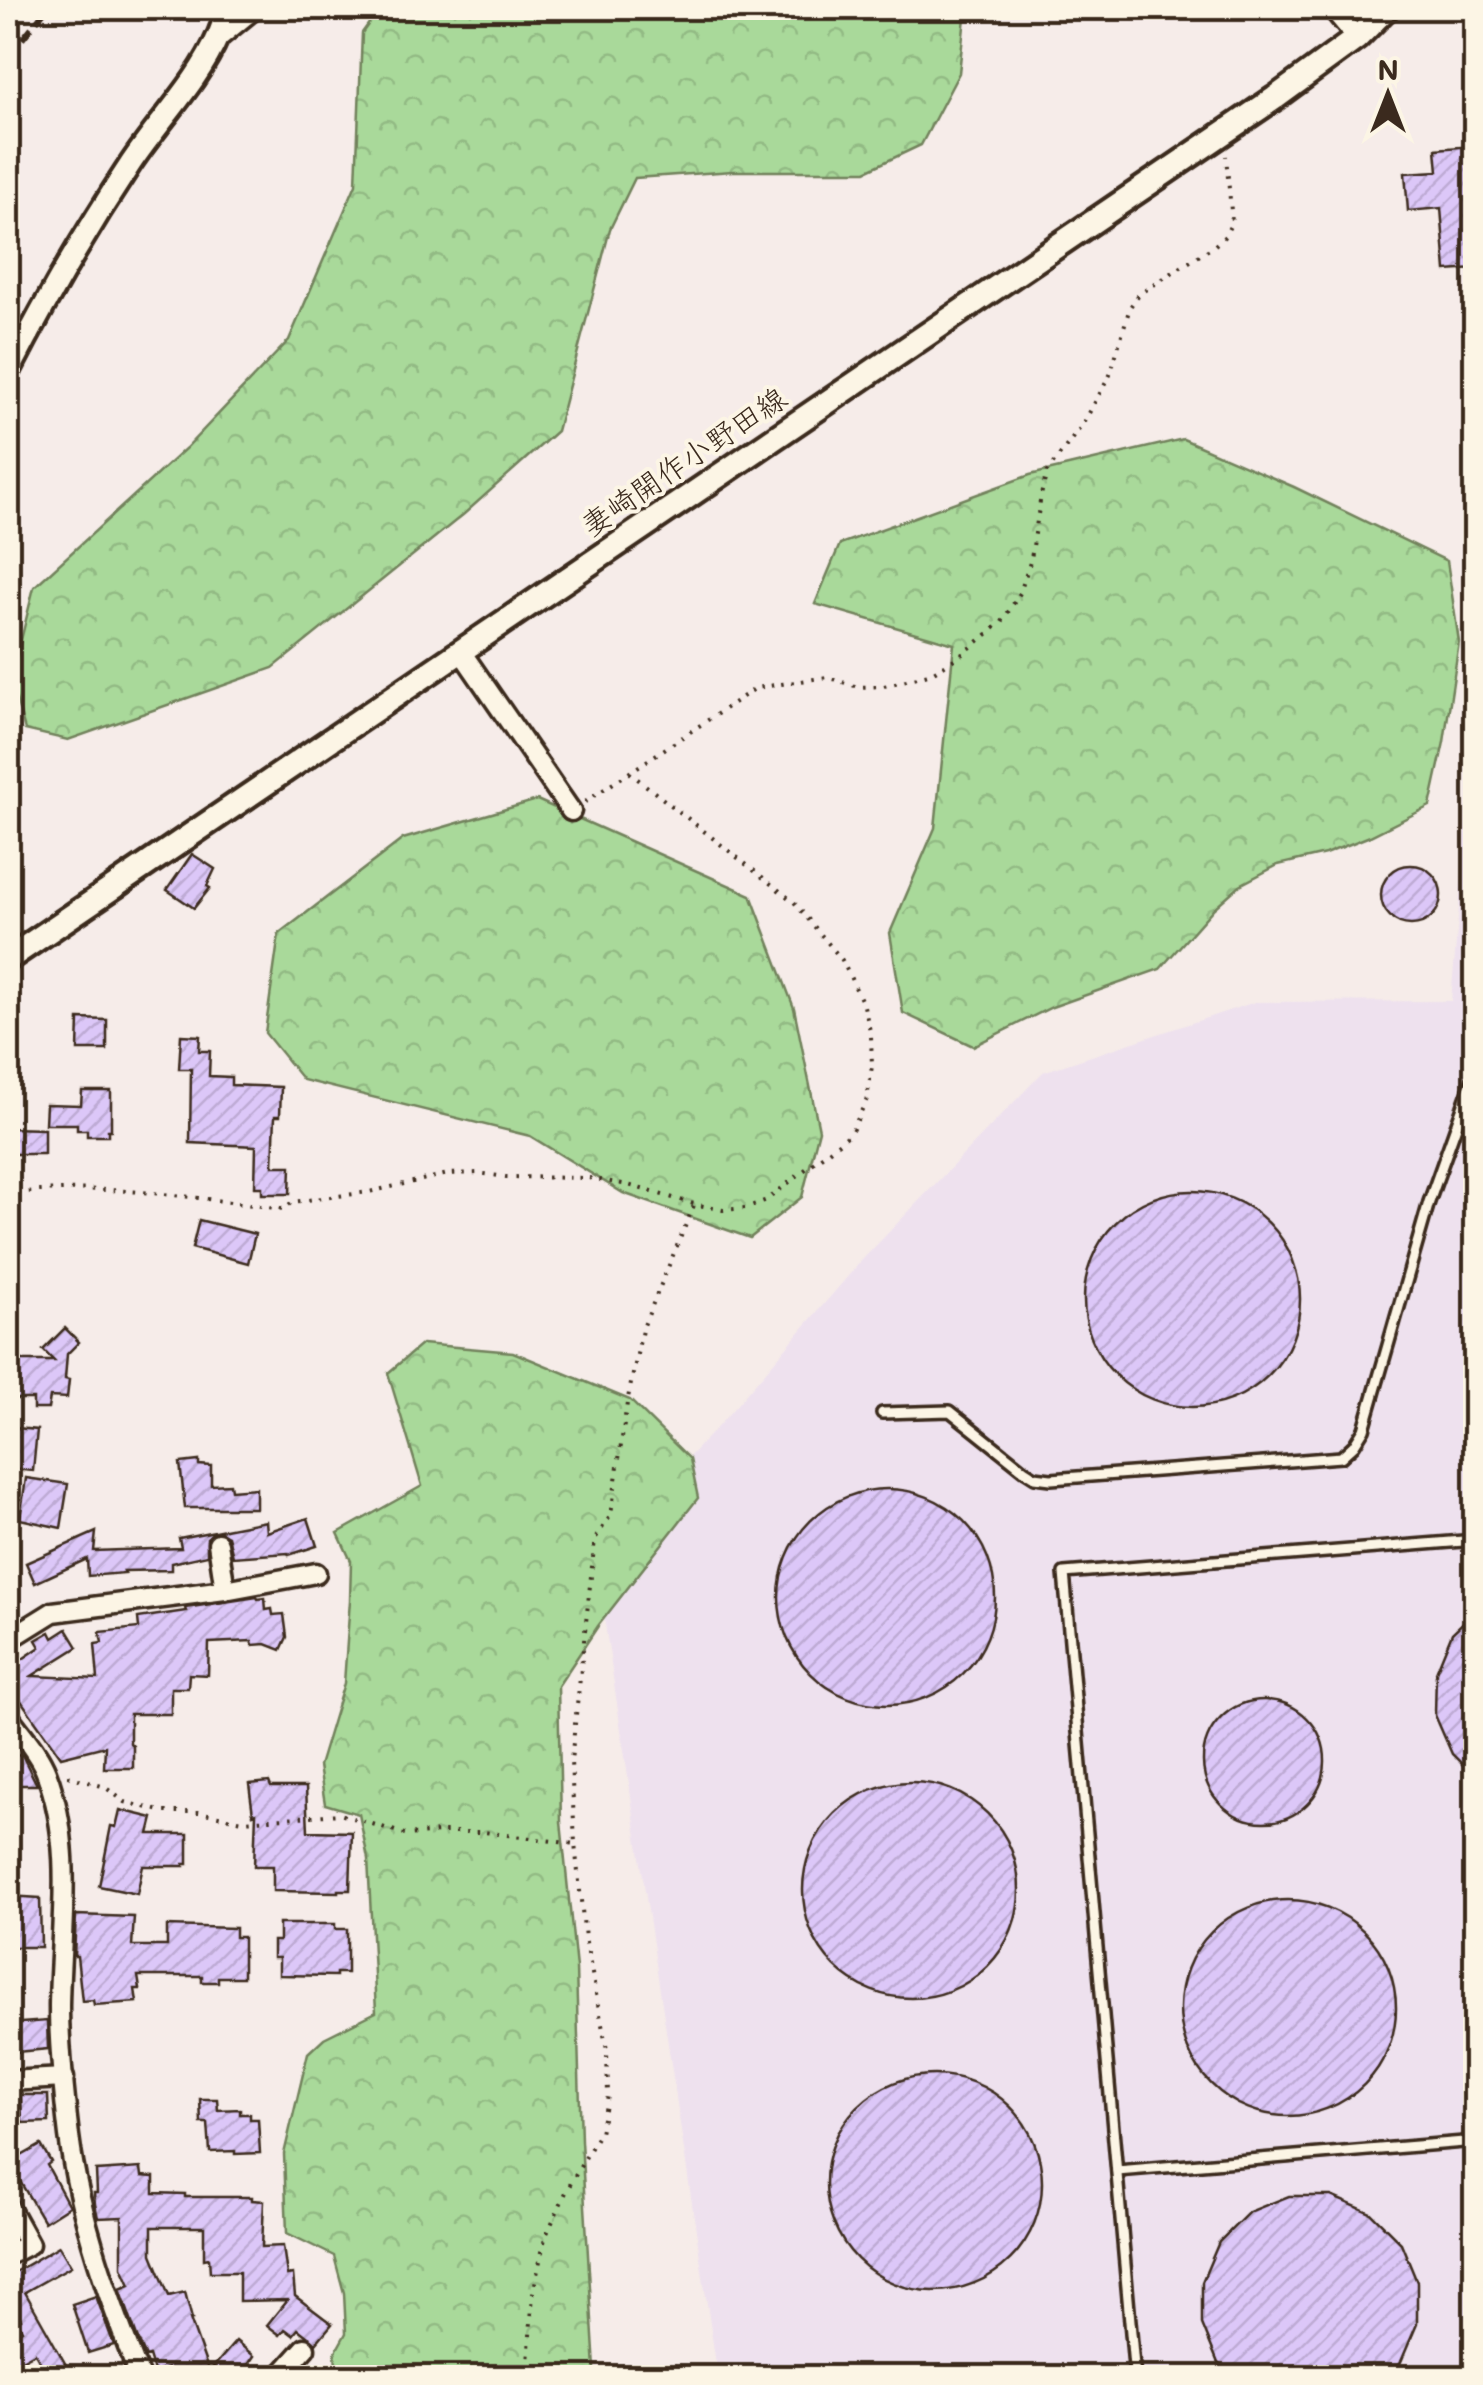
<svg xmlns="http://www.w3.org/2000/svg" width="1483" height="2385" font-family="Mali,'Klee One',sans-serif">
<defs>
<pattern id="forest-crowns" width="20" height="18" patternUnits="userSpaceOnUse" patternTransform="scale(2.5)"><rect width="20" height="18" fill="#a9d99a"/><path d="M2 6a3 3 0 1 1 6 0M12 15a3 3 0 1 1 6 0" fill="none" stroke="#92ba84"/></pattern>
<pattern id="building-hatch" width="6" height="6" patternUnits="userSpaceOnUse" patternTransform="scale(2.5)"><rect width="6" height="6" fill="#dcc7f8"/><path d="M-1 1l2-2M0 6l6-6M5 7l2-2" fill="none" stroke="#beabd4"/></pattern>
</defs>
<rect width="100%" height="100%" fill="#f6ece9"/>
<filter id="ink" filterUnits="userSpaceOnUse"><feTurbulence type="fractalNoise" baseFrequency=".01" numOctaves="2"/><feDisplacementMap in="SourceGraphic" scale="20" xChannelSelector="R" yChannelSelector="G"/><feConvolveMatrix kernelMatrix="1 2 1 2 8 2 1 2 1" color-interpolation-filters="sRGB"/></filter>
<g filter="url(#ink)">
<path fill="#eee1ee" d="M1475,780V2377H718L595,1557L720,1424L862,1260L1043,1072L1255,1002L1451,1001L1468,802Z"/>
<g fill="url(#forest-crowns)" stroke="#72825c" stroke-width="2.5">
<path d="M380,8H966L959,73L921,145L866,171H733L635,178L610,229L557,431L464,514L273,668L68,740L25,730L11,681L34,587L186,448L289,340L356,184L362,33Z"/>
<path d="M1183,439L1294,487L1447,561L1459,642L1444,742L1430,806L1370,836L1325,854L1278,865L1240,885L1214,908L1160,969L1052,1007L973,1046L903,1013L890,933L935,828L954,644L815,604L840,544L1030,475Z"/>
<path d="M537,800L751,895L794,1008L819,1130L802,1197L750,1238L623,1193L530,1136L303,1080L265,1033L279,934L403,839Z"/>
<path d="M422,1344L513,1352L630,1400L690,1459L698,1498L598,1626L558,1686L561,1822L576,1968L581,2141L595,2369L589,2377H337L335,2353L346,2333L344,2293L334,2256L287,2233L284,2154L308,2053L324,2038L376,2012L368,1859L359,1814L325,1804L319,1766L344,1683L350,1600L351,1561L338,1533L422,1486L388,1373Z"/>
</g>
<g fill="url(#building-hatch)" stroke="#3b2a1e" stroke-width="2.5">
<path d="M1473,146L1476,179V269L1446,271L1441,208L1408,211L1405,173L1438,171L1436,149Z"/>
<path d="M192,854L215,869L207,886L210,888L194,908L167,890Z"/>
<circle cx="1411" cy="895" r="30"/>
<path d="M79,1019L107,1020V1050H78Z"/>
<path d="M181,1035L200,1036L199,1051H210L209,1076L231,1077V1085L281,1087L280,1116H275L273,1166H291L290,1194H262V1187H255L256,1146L190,1143L191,1069H179Z"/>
<path d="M82,1091H111V1130H108V1136H87V1130H77V1124H45L46,1104L81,1105Z"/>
<path d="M8,1128L44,1129V1154H8Z"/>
<circle cx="1192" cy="1299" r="108"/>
<path d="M199,1220L255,1234L248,1263L192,1248Z"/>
<path d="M65,1328L79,1342L67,1354L65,1379L69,1380L67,1398L50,1397L48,1409H33V1399H8V1375L21,1361H54L43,1350Z"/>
<path d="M16,1428L37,1430L33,1471L12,1469Z"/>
<path d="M199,1461V1465L211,1466V1485L230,1484L231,1490L256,1488V1508H185L180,1463Z"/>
<path d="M26,1478L68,1484L61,1528L20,1519Z"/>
<circle cx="887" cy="1597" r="108"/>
<path d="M308,1518L317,1546L289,1555L288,1553L233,1557L228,1536L217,1531L207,1538V1555L171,1563V1570L124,1571L125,1573L88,1576L87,1559L35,1583L26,1563L96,1532L94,1551L181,1548L179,1538L266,1521L267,1532Z"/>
<path d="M257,1597L258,1599L265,1598L266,1610L272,1609L273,1615L284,1614L287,1637L281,1650L266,1644L253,1645L252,1641L209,1643L208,1675L189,1674L188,1688H171V1714H130V1743L133,1746V1768H104L105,1746L61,1757L12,1688L8,1691V1669L40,1647L36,1640L50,1632L53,1638L67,1629L78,1647L32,1676L98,1679L95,1644L102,1643L100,1632L139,1628L138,1618L186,1611L185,1608Z"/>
<path d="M1476,1610V1778L1452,1754L1435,1715L1436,1672L1452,1633Z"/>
<circle cx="1264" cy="1761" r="61"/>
<path d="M22,1755L37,1785H8V1771L12,1770L10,1756Z"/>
<path d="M269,1782L271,1787H306L308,1831L352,1832L350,1890H338V1892L273,1891V1866H254L256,1813L253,1814L249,1784Z"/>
<circle cx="911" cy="1890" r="108"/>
<path d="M120,1810L153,1818L149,1834H188V1864H184V1866H143L137,1894L99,1886L111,1826L116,1827Z"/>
<path d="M8,1896L40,1898L41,1947H14V1938L8,1937Z"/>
<circle cx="1288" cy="2008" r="108"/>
<path d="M76,1915L134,1917L132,1946H167V1926L235,1928V1937H243V1977H218V1982H202V1976H138L140,1989H135L137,2002L94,2005L93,2000L82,2001L77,1956H74Z"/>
<path d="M279,1924H335V1929H347V1973H336V1976L279,1975V1958H273V1941H279Z"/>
<path d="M47,2021L48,2049L17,2052L16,2046H8V2024Z"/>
<circle cx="934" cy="2183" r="108"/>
<path d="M21,2095H48L49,2122L22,2123Z"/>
<path d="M200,2099H217L218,2110L240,2109V2114H250V2119H258L260,2153L235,2154V2151L210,2152L208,2123H201Z"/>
<path d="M41,2145L51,2162L47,2165L69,2206L44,2222L9,2163Z"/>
<path d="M141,2168L142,2176L154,2177V2193L185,2194V2197H252V2200L264,2201L262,2247L283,2246L287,2275L293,2274L295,2296L332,2324L316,2343L298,2329L293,2335L285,2329L280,2335L267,2325L287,2300L239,2301V2272H210L209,2258L204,2259V2227H152V2254L169,2296L185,2292L192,2319H190L209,2372L236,2341L254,2356L239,2378H172L167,2368L154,2372L149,2356L146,2357L137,2337L120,2289L130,2285L122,2267V2217L98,2218L95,2204L94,2193H97L96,2171Z"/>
<path d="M1289,2196H1331L1371,2213L1401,2243L1417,2282V2324L1400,2364L1387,2378H1233L1218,2363L1202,2324V2282L1219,2242L1249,2212Z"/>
<path d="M59,2246L71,2266L25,2292L70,2372L60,2378H49L35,2353L8,2367V2339L22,2330L17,2321L21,2319L8,2296V2276Z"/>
<path d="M96,2296L114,2345L88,2353L72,2304Z"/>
</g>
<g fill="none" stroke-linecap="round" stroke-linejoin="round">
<g stroke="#3b2a1e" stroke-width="16">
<g id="service">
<path d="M882,1413L950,1411L1024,1470L1035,1477L1051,1479L1341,1457L1354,1445L1364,1429L1429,1202L1476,1070"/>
<path d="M1117,2171L1476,2141"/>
<path d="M1135,2378L1064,1573L1476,1540"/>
</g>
</g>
<g stroke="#3b2a1e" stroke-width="25">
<g id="minor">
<path d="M1332,8L1357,38"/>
<path d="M217,39L255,8"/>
<path d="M460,650L571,811"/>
<path d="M218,1543L225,1590"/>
<path d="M8,1640L53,1612L225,1590L316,1573"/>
<path d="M8,1715C20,1733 38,1751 46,1772C75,1848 60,1928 59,2006C59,2049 64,2094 69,2136C79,2217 110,2302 140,2378"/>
<path d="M8,2081L64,2078"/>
<path d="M8,2206L29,2244L8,2255"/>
<path d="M278,2378L305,2348"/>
</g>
</g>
<g stroke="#3b2a1e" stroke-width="28">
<path id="tertiary" d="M8,374C45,301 86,231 131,163C158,122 199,81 218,36C222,27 225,17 228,8"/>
</g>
<g stroke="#3b2a1e" stroke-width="30">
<path id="secondary" d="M8,959L1275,98L1357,38L1387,8"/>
</g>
<g stroke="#3b2a1e" stroke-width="4" stroke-dasharray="2.5 8" stroke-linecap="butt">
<path d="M585,802L756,688L827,677L858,687L884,686L932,673L964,653L1002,622L1020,593L1031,559L1041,495L1047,472L1083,424L1110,375L1130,307L1139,294L1214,246L1225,236L1232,222L1226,156"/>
<path d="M8,1195C25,1191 43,1191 61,1190C136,1187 210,1200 284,1209L292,1202L369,1192L448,1174L478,1173L506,1177L589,1178L628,1185L694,1204L723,1210L745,1208L767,1200L851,1133L867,1099L872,1066L871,1035L864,1006L842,960L794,902L630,773"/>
<path d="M68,1776L105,1787L125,1802L164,1812H199L243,1821L340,1814L408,1835L440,1832H484L575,1844"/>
<path d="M527,2378L533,2293L545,2238L567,2190L600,2132L608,2096L607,2050L585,1938L575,1844L571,1761L595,1539L611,1515L627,1403L642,1330L694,1205"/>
</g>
<use href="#service" stroke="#fcf5e5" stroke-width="9"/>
<use href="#minor" stroke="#fcf5e5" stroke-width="18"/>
<use href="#tertiary" stroke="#fcf5e5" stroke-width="20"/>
<use href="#secondary" stroke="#fcf5e5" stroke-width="22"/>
<path stroke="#3b2a1e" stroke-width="6" stroke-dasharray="15 8" stroke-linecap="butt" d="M8,57L47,8"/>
</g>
</g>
<g text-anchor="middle" stroke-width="8" stroke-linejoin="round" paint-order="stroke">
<g font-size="30" fill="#3b2a1e" stroke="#fcf5e5">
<text transform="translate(684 462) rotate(-34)" y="10">妻崎開作小野田線</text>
</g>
</g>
<rect width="1483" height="2385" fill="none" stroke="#fcf5e5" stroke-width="40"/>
<rect x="20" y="20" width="1443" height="2345" fill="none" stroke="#3b2a1e" stroke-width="4" filter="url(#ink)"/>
<g transform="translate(1388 95)" stroke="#fcf5e5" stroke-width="8" paint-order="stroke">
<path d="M0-8L18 38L0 25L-18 38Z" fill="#3b2a1e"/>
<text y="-15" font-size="28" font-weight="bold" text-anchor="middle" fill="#3b2a1e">N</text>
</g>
</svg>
